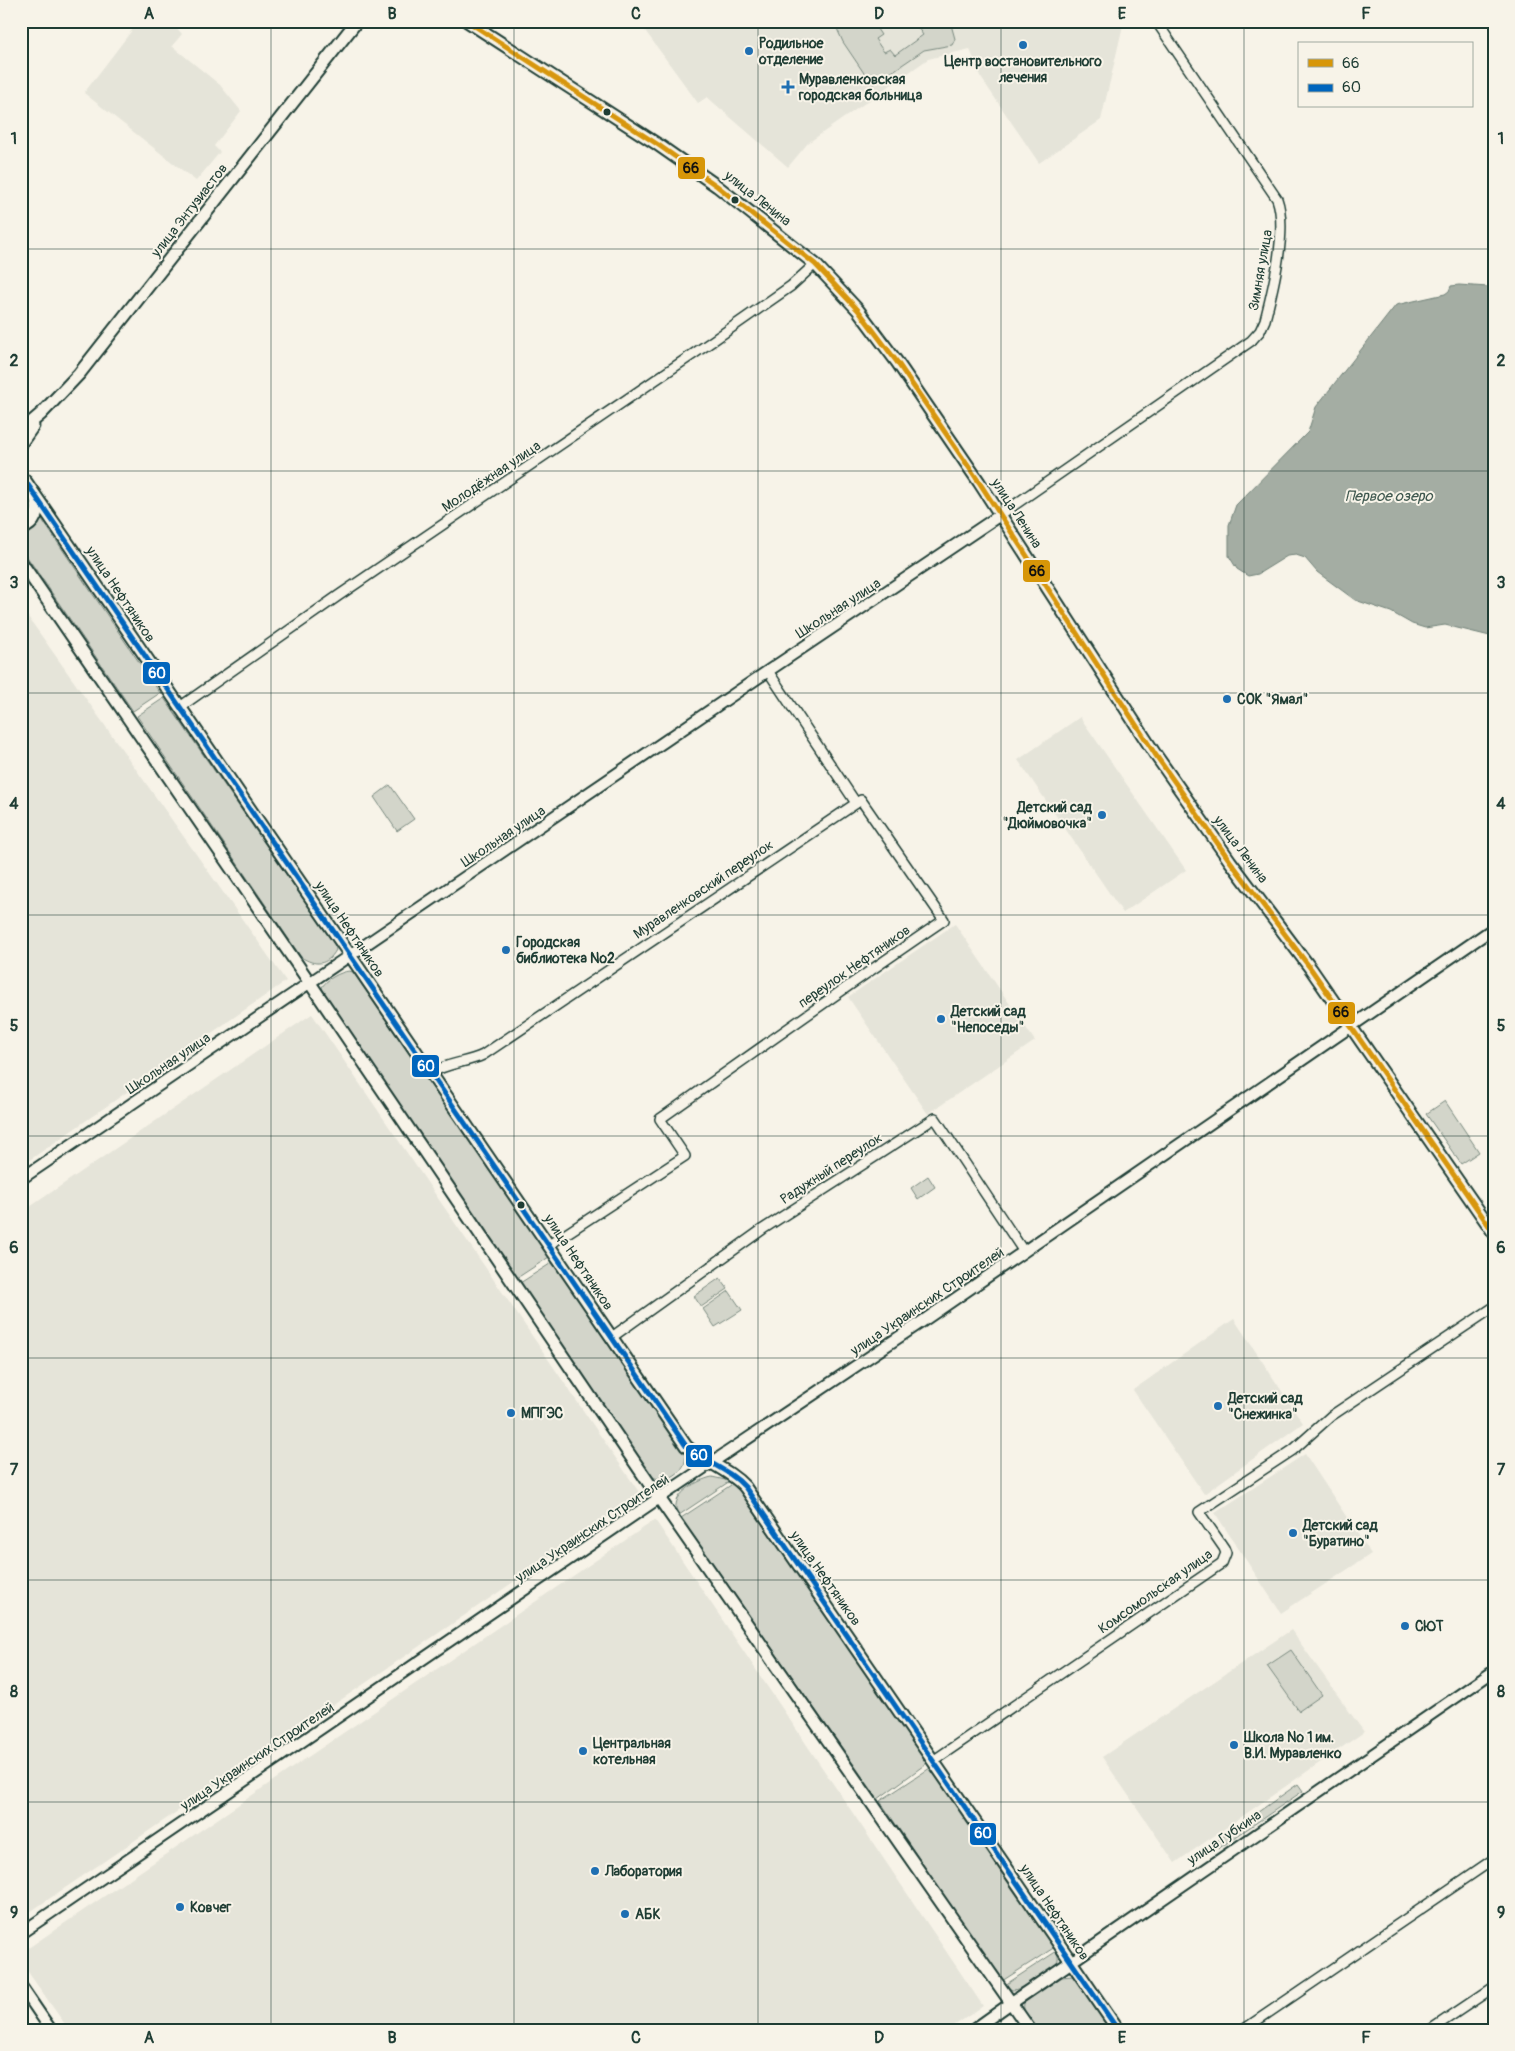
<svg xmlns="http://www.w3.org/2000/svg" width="1515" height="2051" font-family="Pangolin,sans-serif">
<rect width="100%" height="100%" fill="#f7f3e8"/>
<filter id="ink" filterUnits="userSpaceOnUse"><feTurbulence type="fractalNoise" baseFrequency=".02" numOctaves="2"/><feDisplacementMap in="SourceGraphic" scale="10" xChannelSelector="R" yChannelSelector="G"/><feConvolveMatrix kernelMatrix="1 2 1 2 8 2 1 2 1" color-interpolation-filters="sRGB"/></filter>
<g filter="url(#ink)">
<g fill="#e5e4d9">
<path d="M139,21H171L182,34L172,46L220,85L241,111L214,146L220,152L196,181L84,93Z"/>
<path d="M638,21H1124L1101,120L1039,163L980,76L970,49L928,59L808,143L788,167L707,97L698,103Z"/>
<path d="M21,607L286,981L21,1166Z"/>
<path d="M1080,717L1186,870L1123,913L1018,760Z"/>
<path d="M955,924L1035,1041L928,1114L848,997Z"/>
<path d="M312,1014L641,1495L21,1918V1213Z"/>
<path d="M1234,1319L1303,1423L1204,1494L1133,1390Z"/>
<path d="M1305,1454L1371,1554L1281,1613L1215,1513Z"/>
<path d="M655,1520L983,2006L948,2030H69L21,1962V1953Z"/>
<path d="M1291,1630L1364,1732L1175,1863L1102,1757Z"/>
</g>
<g fill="#d3d5ca" stroke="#79897f">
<path d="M835,21H876L873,23L881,35L875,39L884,52L890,49L895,55L923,35L913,21H950L955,39L952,45L924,50L874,84L870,82L843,42L834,22Z"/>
<path d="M21,488C30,500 37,513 21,523Z"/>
<path d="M41,518L160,693L133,711L21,548V536L33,530Z"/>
<path d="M164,698L335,945L336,950C327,966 315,966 301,957L137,716Z"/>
<path d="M390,785L414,819L397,831L374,797Z"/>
<path d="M349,971L353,972L549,1257L517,1278L323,992L322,987C327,979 340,972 349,971Z"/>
<path d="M1445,1101L1479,1152L1461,1164L1426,1114Z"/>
<path d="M928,1176L935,1187L918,1199L911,1188Z"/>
<path d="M553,1262L685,1454C689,1471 664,1487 650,1475L520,1283Z"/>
<path d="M720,1278L728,1289L701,1307L694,1296Z"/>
<path d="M729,1291L742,1310L715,1327L703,1309Z"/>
<path d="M712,1477L730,1481L679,1515C666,1497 697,1480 712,1477Z"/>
<path d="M734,1483L927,1763L878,1799L681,1518Z"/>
<path d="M1291,1650L1322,1695L1299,1711L1267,1666Z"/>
<path d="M930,1768L1055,1947L1002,1981L880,1801Z"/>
<path d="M1298,1784L1303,1791L1218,1849L1214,1843Z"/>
<path d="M1057,1951C1058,1955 1059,1959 1057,1963C1052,1970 1020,1991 1012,1990L1005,1985Z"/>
<path d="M1072,1976L1078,1981L1111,2030H1036C1030,2022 1022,2013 1024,2003L1062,1977Z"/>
</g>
<path fill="#a4ada3" stroke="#6f8077" d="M1459,285L1488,287L1494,286V637L1445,625L1425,628L1412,624L1391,612L1355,600L1317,572L1305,558L1296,555L1287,556L1258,574L1248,576L1237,569L1229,556V525L1236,505L1308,432L1316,407L1396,305L1445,294L1449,291L1451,286Z"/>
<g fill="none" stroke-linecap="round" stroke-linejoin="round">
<g stroke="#1f3d34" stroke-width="12">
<g id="minor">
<path d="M1000,515L1251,341L1260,331L1265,320C1273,289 1288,229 1277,199L1156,21"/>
<path d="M768,671L856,803"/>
<path d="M180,707L338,596L711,342L791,286L815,264"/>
<path d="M431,1073C447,1063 466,1063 483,1055L861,800L944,920C848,985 755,1052 660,1119L685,1156L549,1245"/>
<path d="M612,1337L763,1229L935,1118L1024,1252"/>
<path d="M933,1761L1222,1563L1226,1553L1224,1548L1199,1512L1293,1450L1331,1416L1494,1307"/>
<path d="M1243,2030L1494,1859"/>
<path d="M1430,2030L1494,1987"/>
</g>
</g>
<g stroke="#1f3d34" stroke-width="14">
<g id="tertiary">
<path d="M21,1179L768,671L1000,515"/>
<path d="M21,1933L659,1498L920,1323L1494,928"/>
<path d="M1071,1962L1494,1671"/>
<path d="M21,1986L51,2030"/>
<path d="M973,2030L1011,2003"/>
</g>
</g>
<g stroke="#1f3d34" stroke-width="15">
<g id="secondary">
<path d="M467,21L657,144L717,186L815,264L858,310L897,362L979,482L1155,754L1230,861L1311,969L1494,1233"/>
<path d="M21,431L41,414L79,374L357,21"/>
<path d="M21,443L33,426"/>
<path d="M21,477L26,482L686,1446C704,1462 729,1469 745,1487L1118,2030"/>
<path d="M21,529C36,524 40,511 35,497"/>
<path d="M21,562L310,983L659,1498L1030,2030"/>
<path d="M1011,2003L1071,1962"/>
</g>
</g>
<use href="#minor" stroke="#f7f3e8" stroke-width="9"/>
<use href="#tertiary" stroke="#f7f3e8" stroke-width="10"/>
<use href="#secondary" stroke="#f7f3e8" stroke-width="11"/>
<g stroke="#f7f3e8" stroke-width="9">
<path id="bus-1" d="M467,21L657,144L717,186L815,264L858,310L897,362L979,482L1155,754L1230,861L1311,969L1494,1233"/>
</g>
<g stroke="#f7f3e8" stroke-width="9">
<path id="bus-2" d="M21,477L26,482L686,1446C704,1462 729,1469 745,1487L1118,2030"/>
</g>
<use href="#bus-1" stroke="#d79608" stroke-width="5"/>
<use href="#bus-2" stroke="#0065bd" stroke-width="5"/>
</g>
</g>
<path fill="none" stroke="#1f3d34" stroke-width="1" stroke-opacity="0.55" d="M271,21V2030M514,21V2030M758,21V2030M1001,21V2030M1244,21V2030M21,249H1494M21,471H1494M21,693H1494M21,915H1494M21,1136H1494M21,1358H1494M21,1580H1494M21,1802H1494"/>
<g fill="#1f6fb2" stroke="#f7f3e8" stroke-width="2">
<circle cx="1023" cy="45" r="5"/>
<circle cx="749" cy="51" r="5"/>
<path d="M785.5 79.5h5v5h5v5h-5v5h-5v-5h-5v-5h5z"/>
<circle cx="1227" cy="699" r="5"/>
<circle cx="1102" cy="815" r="5"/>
<circle cx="506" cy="950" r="5"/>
<circle cx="941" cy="1019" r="5"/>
<circle cx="1218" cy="1406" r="5"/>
<circle cx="511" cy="1413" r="5"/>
<circle cx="1293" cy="1533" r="5"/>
<circle cx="1405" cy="1626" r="5"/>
<circle cx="1234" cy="1745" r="5"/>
<circle cx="583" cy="1751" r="5"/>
<circle cx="595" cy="1871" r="5"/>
<circle cx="180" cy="1907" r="5"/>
<circle cx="625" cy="1914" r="5"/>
</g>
<g fill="#1f3d34" stroke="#f7f3e8" stroke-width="2">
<circle cx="607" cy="112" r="4.5"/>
<circle cx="735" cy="200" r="4.5"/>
<circle cx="521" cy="1205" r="4.5"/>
</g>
<g text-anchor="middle" stroke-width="4" stroke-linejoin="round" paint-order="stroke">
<g font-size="14" font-weight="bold" fill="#1f3d34" stroke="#f7f3e8" text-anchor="start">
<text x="759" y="48">Родильное<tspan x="759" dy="16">отделение</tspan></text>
<text x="1023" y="66" text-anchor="middle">Центр востановительного<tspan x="1023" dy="16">лечения</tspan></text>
<text x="799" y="84">Муравленковская<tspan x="799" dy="16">городская больница</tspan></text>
<text x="1237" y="704">СОК "Ямал"</text>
<text x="1092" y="812" text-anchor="end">Детский сад<tspan x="1092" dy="16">"Дюймовочка"</tspan></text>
<text x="516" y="947">Городская<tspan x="516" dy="16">библиотека №2</tspan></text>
<text x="951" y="1016">Детский сад<tspan x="951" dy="16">"Непоседы"</tspan></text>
<text x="1228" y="1403">Детский сад<tspan x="1228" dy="16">"Снежинка"</tspan></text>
<text x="521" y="1418">МПГЭС</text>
<text x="1303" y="1530">Детский сад<tspan x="1303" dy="16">"Буратино"</tspan></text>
<text x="1415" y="1631">СЮТ</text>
<text x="1244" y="1742">Школа № 1 им.<tspan x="1244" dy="16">В.И. Муравленко</tspan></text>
<text x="593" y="1748">Центральная<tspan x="593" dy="16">котельная</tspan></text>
<text x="605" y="1876">Лаборатория</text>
<text x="190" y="1912">Ковчег</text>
<text x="635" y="1919">АБК</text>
</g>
<g font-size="14" fill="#1f3d34" stroke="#f7f3e8">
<text transform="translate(758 198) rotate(38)" y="5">улица Ленина</text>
<text transform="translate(189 210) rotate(-52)" y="5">улица Энтузиастов</text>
<text transform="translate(1260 270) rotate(-80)" y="5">Зимняя улица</text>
<text transform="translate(491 476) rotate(-34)" y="5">Молодёжная улица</text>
<text transform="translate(1017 513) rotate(57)" y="5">улица Ленина</text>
<text transform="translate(121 594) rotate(56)" y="5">улица Нефтяников</text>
<text transform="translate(838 608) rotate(-33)" y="5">Школьная улица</text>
<text transform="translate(503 836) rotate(-34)" y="5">Школьная улица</text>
<text transform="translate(1241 849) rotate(53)" y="5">улица Ленина</text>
<text transform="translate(703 889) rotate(-34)" y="5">Муравленковский переулок</text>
<text transform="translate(350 929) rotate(56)" y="5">улица Нефтяников</text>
<text transform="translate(854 966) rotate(-35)" y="5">переулок Нефтяников</text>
<text transform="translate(168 1063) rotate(-34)" y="5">Школьная улица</text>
<text transform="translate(831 1168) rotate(-33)" y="5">Радужный переулок</text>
<text transform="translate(579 1262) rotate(56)" y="5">улица Нефтяников</text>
<text transform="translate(927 1301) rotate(-34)" y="5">улица Украинских Строителей</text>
<text transform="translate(592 1528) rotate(-34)" y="5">улица Украинских Строителей</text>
<text transform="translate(826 1578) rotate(55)" y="5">улица Нефтяников</text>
<text transform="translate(1155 1591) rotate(-35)" y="5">Комсомольская улица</text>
<text transform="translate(257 1756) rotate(-34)" y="5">улица Украинских Строителей</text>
<text transform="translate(1224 1837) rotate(-34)" y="5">улица Губкина</text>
<text transform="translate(1055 1912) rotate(56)" y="5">улица Нефтяников</text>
</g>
<g font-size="15" font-style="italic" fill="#405950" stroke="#f7f3e8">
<text x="1389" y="501">Первое озеро</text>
</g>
</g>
<g stroke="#f7f3e8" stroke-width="2">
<rect x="677" y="156" width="29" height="24" rx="5" fill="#d79608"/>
<rect x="1022" y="559" width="29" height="24" rx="5" fill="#d79608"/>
<rect x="142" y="661" width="29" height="24" rx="5" fill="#0065bd"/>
<rect x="1327" y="1001" width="29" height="24" rx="5" fill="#d79608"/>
<rect x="411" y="1054" width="29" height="24" rx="5" fill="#0065bd"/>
<rect x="685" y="1444" width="28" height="24" rx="5" fill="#0065bd"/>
<rect x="969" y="1822" width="28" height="24" rx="5" fill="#0065bd"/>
</g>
<g font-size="14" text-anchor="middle" font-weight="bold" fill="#fff">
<text x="157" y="678">60</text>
<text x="426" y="1071">60</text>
<text x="699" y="1460">60</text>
<text x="983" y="1838">60</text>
</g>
<g font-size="14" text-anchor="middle" font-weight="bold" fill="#111">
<text x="691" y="173">66</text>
<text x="1037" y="576">66</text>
<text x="1341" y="1017">66</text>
</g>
<rect width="1515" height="2051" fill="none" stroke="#f7f3e8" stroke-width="55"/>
<rect x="1298" y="42" width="175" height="65" fill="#f7f3e8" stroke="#a1aaa0"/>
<rect x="1308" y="59" width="25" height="8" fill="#d79608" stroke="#a1aaa0"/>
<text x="1342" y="68" font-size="15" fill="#1f3d34">66</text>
<rect x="1308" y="84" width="25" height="8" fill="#0065bd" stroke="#a1aaa0"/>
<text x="1342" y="92" font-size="15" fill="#1f3d34">60</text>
<rect x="28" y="28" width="1460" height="1996" fill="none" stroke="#1f3d34" stroke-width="2"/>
<g font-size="16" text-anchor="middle" font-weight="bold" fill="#1f3d34">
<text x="149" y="19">A</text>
<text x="392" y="19">B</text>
<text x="636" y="19">C</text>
<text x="879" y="19">D</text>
<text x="1122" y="19">E</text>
<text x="1366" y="19">F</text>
<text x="14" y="144">1</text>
<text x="1501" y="144">1</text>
<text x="14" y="366">2</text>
<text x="1501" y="366">2</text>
<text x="14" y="588">3</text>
<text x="1501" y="588">3</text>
<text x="14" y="809">4</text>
<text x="1501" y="809">4</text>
<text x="14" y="1031">5</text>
<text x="1501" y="1031">5</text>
<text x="14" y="1253">6</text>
<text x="1501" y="1253">6</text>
<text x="14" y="1475">7</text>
<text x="1501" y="1475">7</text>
<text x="14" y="1697">8</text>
<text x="1501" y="1697">8</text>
<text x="14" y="1918">9</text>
<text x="1501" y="1918">9</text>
<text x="149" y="2043">A</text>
<text x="392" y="2043">B</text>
<text x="636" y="2043">C</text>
<text x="879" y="2043">D</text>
<text x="1122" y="2043">E</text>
<text x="1366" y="2043">F</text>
</g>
</svg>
